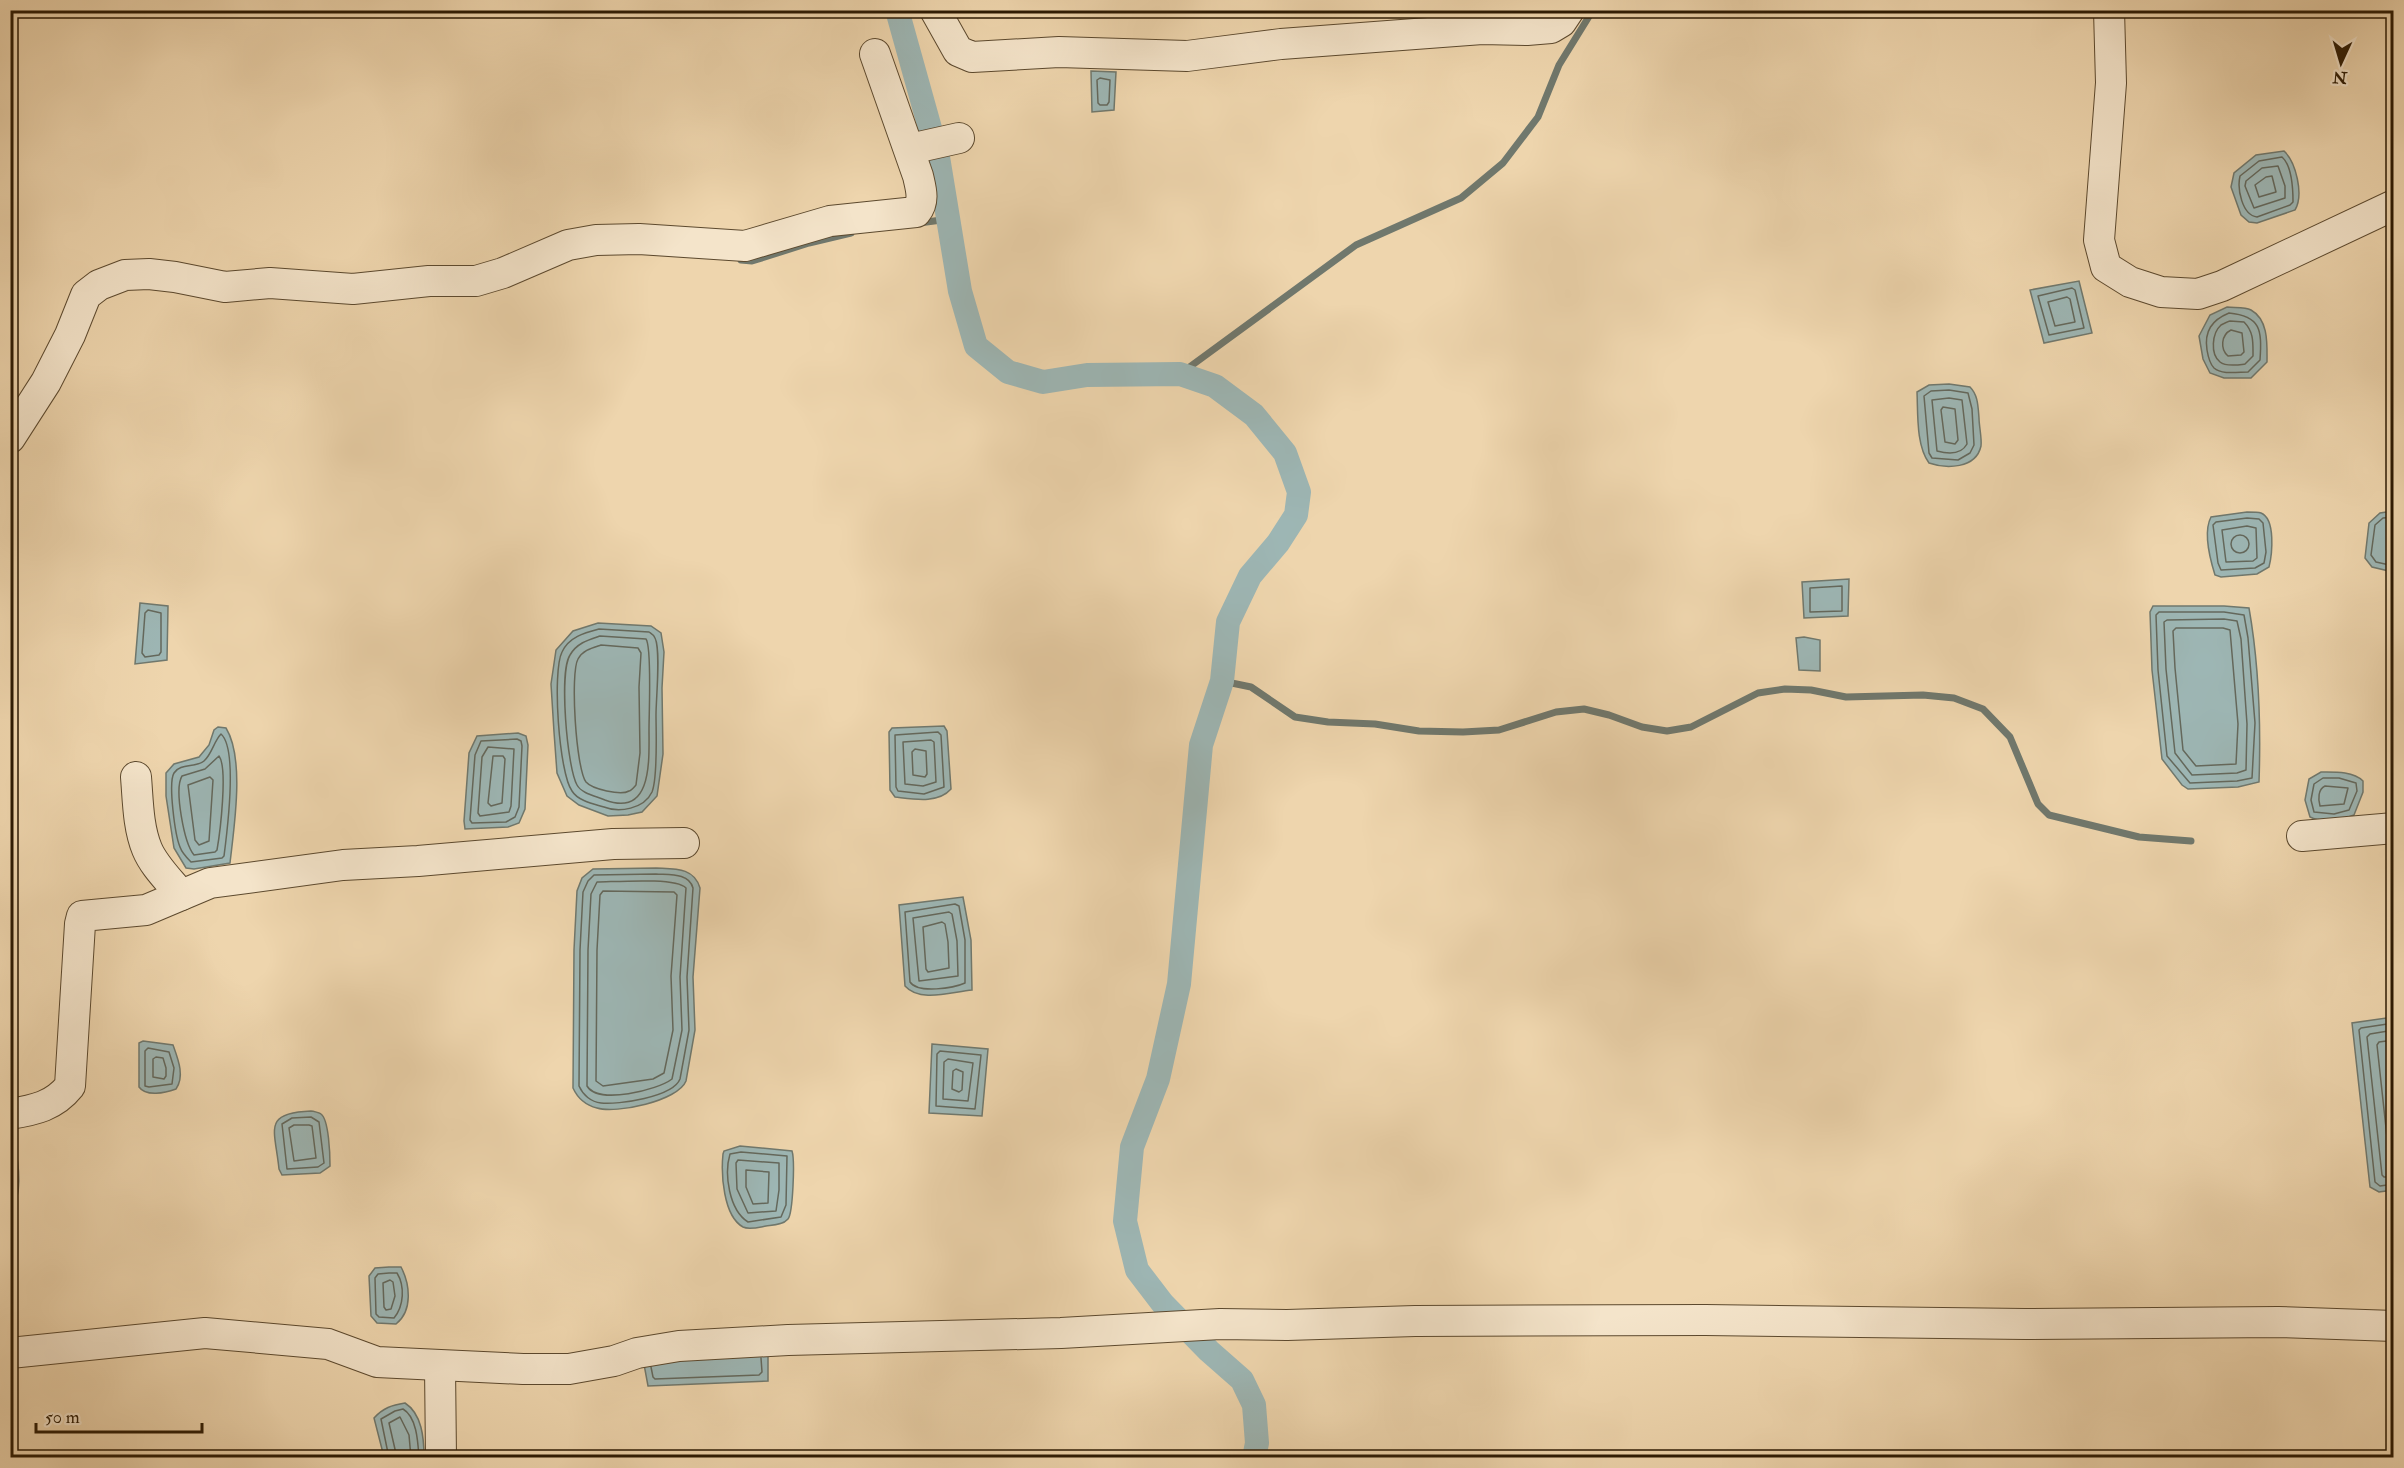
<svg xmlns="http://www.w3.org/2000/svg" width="2404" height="1468" font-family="'IM FELL Double Pica',serif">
<rect width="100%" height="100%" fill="#eed5ad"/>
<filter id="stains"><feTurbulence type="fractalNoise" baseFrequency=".00333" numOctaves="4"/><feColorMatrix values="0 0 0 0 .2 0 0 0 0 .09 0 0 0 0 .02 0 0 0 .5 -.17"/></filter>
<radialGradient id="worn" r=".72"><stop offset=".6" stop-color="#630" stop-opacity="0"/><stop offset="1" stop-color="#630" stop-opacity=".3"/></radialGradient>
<g fill="#9db6b4" stroke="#70786d" stroke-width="1.5">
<path d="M1091,71L1116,72L1114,110L1092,112Z"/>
<path d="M2284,151C2296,162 2304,195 2295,210L2257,223L2249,222L2241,215L2231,187L2234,173L2256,155Z"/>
<path d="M2079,281L2092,333L2044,343L2030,290Z"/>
<path d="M2227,307C2234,308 2245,307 2251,310C2269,320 2267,345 2267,362L2251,378H2224L2210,373L2203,359L2199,336L2210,315Z"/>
<path d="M1949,384L1970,387C1978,395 1978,406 1979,418C1979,426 1982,438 1981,446C1976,469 1946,469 1929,463C1916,445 1918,414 1917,392L1929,385Z"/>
<path d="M2393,511H2394L2393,572L2372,567L2365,558L2369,523L2380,513Z"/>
<path d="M2247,512C2251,512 2258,512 2261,513C2276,519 2272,555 2269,567L2257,574L2221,577L2215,575C2210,559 2203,532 2211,517Z"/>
<path d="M1849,579L1848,616L1804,618L1802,582Z"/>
<path d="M140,603L168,606L167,660L135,664Z"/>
<path d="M2153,606H2224L2249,608C2259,665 2261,724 2259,782L2238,787L2188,789L2182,785L2162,759L2152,670L2150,612Z"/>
<path d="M598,623L651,626L661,633L664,652L662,688L663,754L657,796L642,812L628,815L608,816L579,805L567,796L557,773L554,732L551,684L556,650L573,631Z"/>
<path d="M1804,637L1820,640V671L1799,670L1796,638Z"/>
<path d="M944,726L947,731L951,789C938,804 913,799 895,797L890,790L889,732L892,728Z"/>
<path d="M218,727L226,728C245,759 234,827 230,863L194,869L186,868L174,848L166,796V773L174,764L199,757L209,745L214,730Z"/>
<path d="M518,733L526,736L528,745L525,809L519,823L508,827L465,829L464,821L469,753L477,736Z"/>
<path d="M2321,772C2334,772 2353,771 2363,781V792L2354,815C2342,820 2322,823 2310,817L2305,800L2309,779Z"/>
<path d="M656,868C674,869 694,867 700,888L693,977L695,1030L686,1081C678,1101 616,1114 597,1108C585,1105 578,1099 573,1088L574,950L577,891L582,878L593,869Z"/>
<path d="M963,897L971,940L972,990C951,992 920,1003 905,986L899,905Z"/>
<path d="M2393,1017V1190L2379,1192L2370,1187L2352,1023Z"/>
<path d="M143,1041L173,1045C178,1059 185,1076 176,1089C165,1093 146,1097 139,1087V1043Z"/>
<path d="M932,1044L988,1049L982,1116L929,1113Z"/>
<path d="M311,1111C313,1111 320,1113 321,1114C329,1120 330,1155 330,1166L320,1173L282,1175L279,1169C275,1129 262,1113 311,1111Z"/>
<path d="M11,1139H13C18,1156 22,1187 15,1203H11Z"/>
<path d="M740,1146L792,1151C795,1160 793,1213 788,1219C783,1225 773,1225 766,1226C760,1227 749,1230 743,1227C723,1216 721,1173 723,1154L724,1151Z"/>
<path d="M389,1267H401C410,1284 413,1311 396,1324L377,1323L371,1316L369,1276L375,1268Z"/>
<path d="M768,1351V1381L648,1386L643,1359Z"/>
<path d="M405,1403C422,1414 424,1438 424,1457H384L374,1418C383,1408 392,1405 405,1403Z"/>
</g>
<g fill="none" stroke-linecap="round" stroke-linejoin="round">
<g stroke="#64685c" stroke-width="1.5">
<path d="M1100,78L1110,80L1109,102L1107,105H1100L1098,103L1097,80Z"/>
<path d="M2282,157C2292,166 2293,190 2293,202L2290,205L2257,217C2242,215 2237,189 2240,176L2259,161Z"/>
<path d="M2278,166L2285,186V198L2254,208L2245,186L2246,181L2262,168Z"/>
<path d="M2272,176L2276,192L2259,197L2255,185L2266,177Z"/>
<path d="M2072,288L2075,290L2084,328L2049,335L2038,296Z"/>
<path d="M2067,297L2070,299L2075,322L2055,326L2048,302Z"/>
<path d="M2229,313C2261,316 2262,330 2260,360L2248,372C2238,372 2222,375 2214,368C2210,364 2208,356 2207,350C2204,331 2212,320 2229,313Z"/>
<path d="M2230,321L2244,322C2254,332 2253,343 2253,356L2245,364C2238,365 2226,367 2220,362C2210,354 2212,333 2221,325C2221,325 2229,321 2230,321Z"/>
<path d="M2231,330L2242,333L2244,352L2241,355L2228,356C2220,349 2221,335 2231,330Z"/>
<path d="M1949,390L1968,393L1972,409L1974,445L1970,453L1958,460L1932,458L1929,453L1924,396L1931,391Z"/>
<path d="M1949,398L1962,400L1967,444C1961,455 1948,454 1937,451L1932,400Z"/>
<path d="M1943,407L1955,409L1958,440L1955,444L1945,442L1941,410Z"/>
<path d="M2394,517L2383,518L2375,525L2371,555L2376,562L2394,566"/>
<path d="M2247,518L2259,519L2263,523L2266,552L2264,563L2255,568L2221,570L2218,563L2213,525L2216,522Z"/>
<path d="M2247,526L2256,528L2257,558L2253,561L2226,562L2222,530Z"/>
<circle cx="2240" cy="544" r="9"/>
<path d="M1842,586V611L1810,612V588Z"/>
<path d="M148,610L161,613V652L159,655L145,657L142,653L145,613Z"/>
<path d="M2159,612H2224L2244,615L2248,638L2255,723L2252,778L2237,781L2190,783L2167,756L2158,670L2156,615Z"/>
<path d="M2224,619L2237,621L2241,639L2247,724L2246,770L2237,773L2192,775L2175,753L2166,669L2164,622L2167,620Z"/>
<path d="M2176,628H2223L2230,630L2238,724L2236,764L2196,766L2183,750L2175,668L2173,631Z"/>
<path d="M599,629L649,632C652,634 654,635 655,638C661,650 656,698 656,715C656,733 658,777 652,792C644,809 619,813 604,807C594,804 578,801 572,791C559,773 552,672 562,652C569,637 584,633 599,629Z"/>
<path d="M600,636L646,639C652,647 649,713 649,729C649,759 653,818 605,800C596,796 582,794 577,785C567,767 559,672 570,655C577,643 588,640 600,636Z"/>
<path d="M601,645L638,648L641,653L639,687L640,753L636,785C635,786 631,791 629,791C621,796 592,789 586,782C576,769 570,673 578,659C583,650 592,648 601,645Z"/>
<path d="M938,732L941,735L944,787L924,794L898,791L896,787L895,735Z"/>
<path d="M221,734C238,749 227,833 224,856L222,858L191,862C187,858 182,853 180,847C175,835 168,783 174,773C180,763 196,768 204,761C212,754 214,741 221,734Z"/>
<path d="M517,739L521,741L522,746L519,807L515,817L506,822L472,823L470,820L475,755L481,741Z"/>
<path d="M931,740L934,742L936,782L923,786L905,784L903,742Z"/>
<path d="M488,747L514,749L511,806L509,812L480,816L478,813L482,757Z"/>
<path d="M915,749L926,751L927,774L925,777L913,775L912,752Z"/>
<path d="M219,756C228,768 220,833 217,850L215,852L194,855C184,843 174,789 182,776L205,769Z"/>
<path d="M493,756H503L505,759L502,803L491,806L488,803Z"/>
<path d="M210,777L213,780L209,841L199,845L195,840L188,785Z"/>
<path d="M2323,778H2339L2356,783L2357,791L2349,810L2334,814L2314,812L2311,800L2314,784Z"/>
<path d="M2325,786L2348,788L2344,804L2320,806C2318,799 2318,789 2325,786Z"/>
<path d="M656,874C670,875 689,873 693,888L687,977L689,1030L680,1079C673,1097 618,1105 601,1103C591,1102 583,1095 579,1086L580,950L583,892L588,881L594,875Z"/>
<path d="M597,882C614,882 675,877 686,888L680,977L682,1030L672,1079C658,1090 598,1105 587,1086L588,950L591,894Z"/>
<path d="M603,891L674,892L677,895L671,976L673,1030L664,1073L653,1079L603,1086L596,1081L597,950L600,895Z"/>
<path d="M955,904L959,906L965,940V983C954,988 918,994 910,982L905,912Z"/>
<path d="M949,912L952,914L957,941L958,976L919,981L913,918Z"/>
<path d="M942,922L945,924L948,942L949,968L928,972L926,969L923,927Z"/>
<path d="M2394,1023L2361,1028L2359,1030L2375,1182L2380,1186L2394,1184"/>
<path d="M2394,1030L2370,1034L2367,1037L2382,1175L2384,1177H2394"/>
<path d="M2394,1040L2379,1042L2377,1045L2390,1165L2394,1168"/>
<path d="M148,1048L169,1052L174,1068L172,1084L149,1087L145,1086V1051Z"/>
<path d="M940,1051L981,1055L975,1109L936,1106L937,1054Z"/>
<path d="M156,1057L163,1058L166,1068V1076L164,1079L153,1077V1059Z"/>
<path d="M948,1059L973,1063L968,1101L943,1099L944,1062Z"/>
<path d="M956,1069L963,1072L962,1090L959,1092L952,1089L953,1071Z"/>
<path d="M311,1117L319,1122L324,1163L318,1167L287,1169L282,1124L292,1118Z"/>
<path d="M309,1125L312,1126L316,1158L294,1161L289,1128L294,1125Z"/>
<path d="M741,1152L787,1156L786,1205L781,1217L748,1222C729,1210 724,1174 730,1154Z"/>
<path d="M738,1160L779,1163V1190L776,1211L748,1213L737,1189L736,1163Z"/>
<path d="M746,1170L769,1172L768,1203L753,1204L746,1187Z"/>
<path d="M389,1273H397C405,1286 404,1306 394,1318L379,1317L376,1314L375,1278L378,1274Z"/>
<path d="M390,1280L393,1282L395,1296L391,1309L386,1310L384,1307L383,1283Z"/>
<path d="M651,1367L653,1377L655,1379L759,1375L762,1372L761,1358"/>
<path d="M389,1458L381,1419L395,1411L403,1409C417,1417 418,1443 419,1458"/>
<path d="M397,1458L389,1423L400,1417L409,1435L411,1458"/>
</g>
<g stroke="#70786d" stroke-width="7">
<path d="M919,223L949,219"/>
<path d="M741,260L752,261L809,243L851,233"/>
<path d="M1180,374L1356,245L1461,198L1503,163L1538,117L1559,65L1593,10"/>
<path d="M1222,681L1251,687L1295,717L1328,722L1375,724L1419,731L1463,732L1499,730L1556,712L1584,709L1609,715L1642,727L1667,731L1691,727L1758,693L1785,689L1811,690L1846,697L1923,695L1954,698L1983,709L2010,737L2038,804L2049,815L2139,837L2191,841"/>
</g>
<path stroke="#9db6b4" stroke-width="24" d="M897,10L938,157L960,291L976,346L1008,372L1043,382L1087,375L1180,374L1215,386L1254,415L1285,453L1299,492L1296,515L1278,543L1250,576L1228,622L1222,681L1201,745L1179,984L1158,1079L1132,1147L1125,1221L1137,1270L1163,1304L1209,1351L1242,1380L1254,1405L1257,1443L1254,1458"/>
<g stroke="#5c492e" stroke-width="32">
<g id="minor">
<path d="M935,10L958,51L972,57L1059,52L1187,56L1281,44L1482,29L1527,30L1551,28L1561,22L1569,10"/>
<path d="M2109,10L2111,83L2099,240L2106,267L2130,282L2161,292L2198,294L2222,286L2394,205"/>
<path d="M910,149L959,138"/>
<path d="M10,438L46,382L70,335L86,295L99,285L125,275L149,274L175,277L225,287L270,283L353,289L429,281H476L503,273L568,245L596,240L639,239L745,246L830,221L916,212C925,201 921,189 918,176L875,54"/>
<path d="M136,777C138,801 138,827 147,849C154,866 169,880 181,895"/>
<path d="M2302,836L2394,828"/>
<path d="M10,1114C35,1110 54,1106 70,1086L80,924L82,916L146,910L210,883L343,865L418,861L613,844L684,843"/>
<path d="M10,1353L205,1333L328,1344L377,1362L523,1369H569L614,1361L637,1353L679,1346L788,1340L1061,1333L1220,1324L1287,1325L1415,1321L1705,1320L2025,1324L2278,1322L2394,1326"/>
<path d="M440,1366L441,1458"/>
</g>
</g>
<use href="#minor" stroke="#f4e4ca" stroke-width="30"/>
</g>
<rect width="2404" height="1468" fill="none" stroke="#eed5ad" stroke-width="36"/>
<rect x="12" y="12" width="2380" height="1444" fill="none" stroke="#2c1a03" stroke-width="3"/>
<rect x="18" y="18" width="2368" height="1432" fill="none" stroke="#2c1a03" stroke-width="1.5"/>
<g transform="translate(2341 63) rotate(184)" stroke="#f4e4ca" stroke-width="4.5" paint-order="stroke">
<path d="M0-4.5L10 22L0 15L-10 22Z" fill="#2c1a03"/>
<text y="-9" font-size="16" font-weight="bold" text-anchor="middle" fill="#2c1a03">N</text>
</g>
<path d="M36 1423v9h166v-9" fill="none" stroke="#2c1a03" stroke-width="3"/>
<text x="45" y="1423" font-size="18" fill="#2c1a03" stroke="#f4e4ca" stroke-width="4.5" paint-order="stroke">50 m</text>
<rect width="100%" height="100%" filter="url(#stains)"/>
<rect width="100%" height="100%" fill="url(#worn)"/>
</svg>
